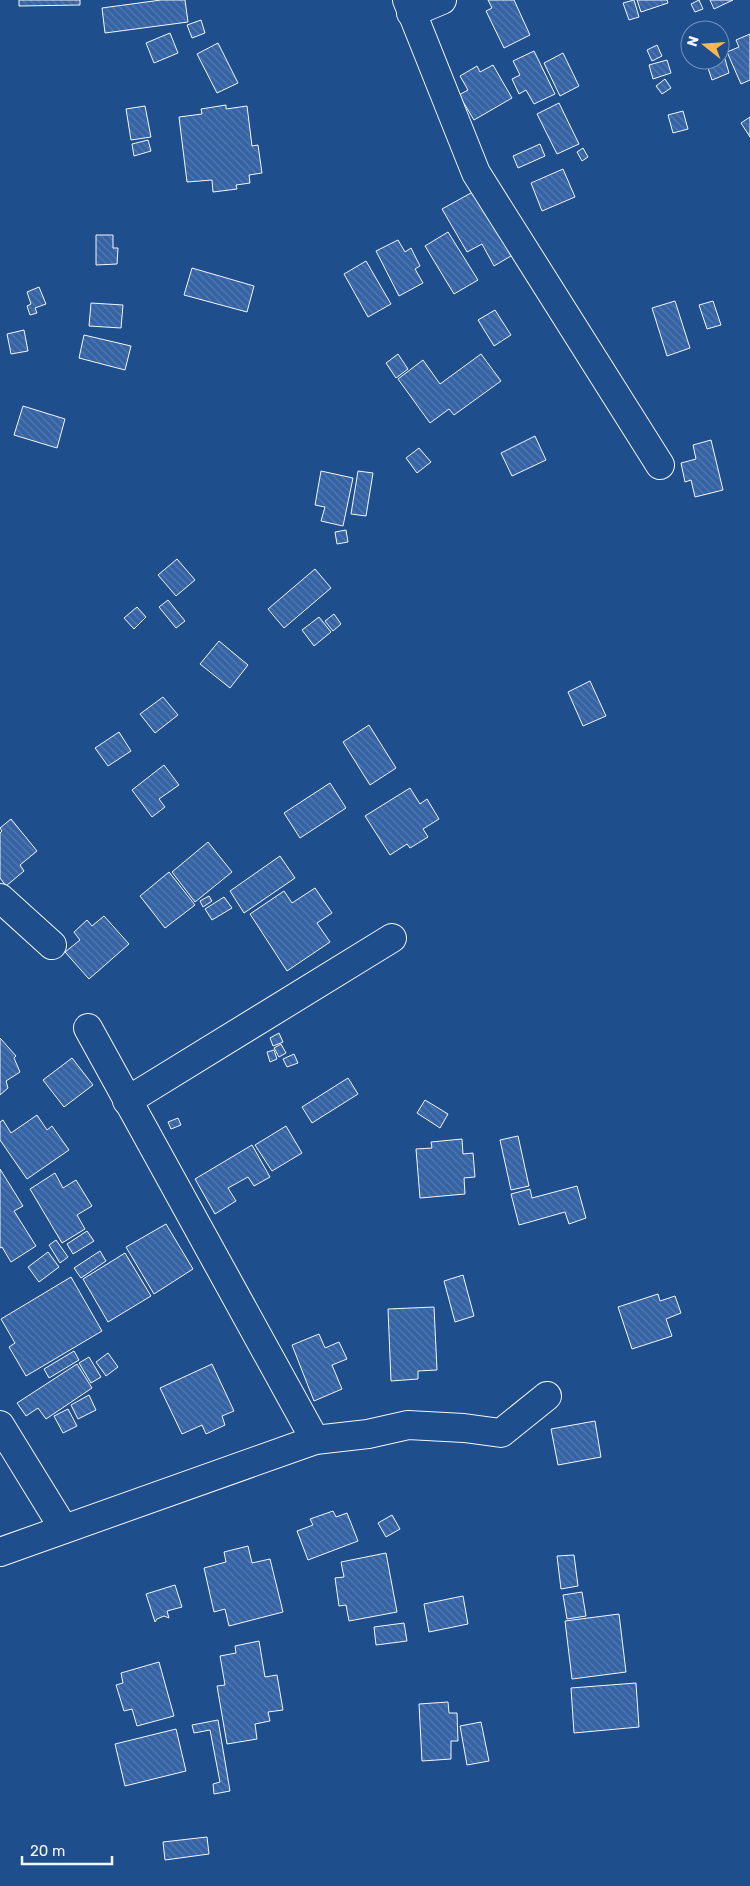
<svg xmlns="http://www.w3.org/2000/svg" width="750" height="1886" font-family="Rubik,sans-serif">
<defs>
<pattern id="building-back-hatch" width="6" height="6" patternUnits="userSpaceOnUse" patternTransform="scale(1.25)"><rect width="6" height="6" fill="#3563a3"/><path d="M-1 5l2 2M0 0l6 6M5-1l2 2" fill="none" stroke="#537ab1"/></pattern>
</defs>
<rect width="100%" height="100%" fill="#1f4e8c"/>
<g fill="url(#building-back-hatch)" stroke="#f2f6ff">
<path d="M19,0H80V5L19,6Z"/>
<path d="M161,0H185L188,22L105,33L102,8Z"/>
<path d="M488,0H514L530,35L504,48L486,11L492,8Z"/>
<path d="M634,0L639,17L629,20L623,3Z"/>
<path d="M637,0H667L668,3L641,12Z"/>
<path d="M699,0L703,9L695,12L691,4Z"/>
<path d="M710,0H733L714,9Z"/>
<path d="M201,20L205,33L192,38L187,25Z"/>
<path d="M694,26L697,30H690V38L686,33Z"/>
<path d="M170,33L178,53L154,63L146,43Z"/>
<path d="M750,34V80L741,84L727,52L739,47L736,40Z"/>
<path d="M218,43L238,83L217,93L197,54Z"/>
<path d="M657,45L662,56L652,61L647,50Z"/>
<path d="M534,51L555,94L534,104L526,90L519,94L512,79L520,75L513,61Z"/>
<path d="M563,53L579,86L560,96L544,63Z"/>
<path d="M725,59L729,73L712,80L707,65Z"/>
<path d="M667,60L671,73L653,79L649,65Z"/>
<path d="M493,65L512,98L474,120L459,95L468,90L460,76L477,66L480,72Z"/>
<path d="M665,79L671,88L662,94L656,86Z"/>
<path d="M559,103L579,144L557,154L537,114Z"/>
<path d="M226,105V109L247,106L252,146L258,145L262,173L249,175L250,183L236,185L237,189L213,192L212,180L187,182L179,117L202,114L201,109Z"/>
<path d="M145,106L151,137L131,140L126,109Z"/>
<path d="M683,111L688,129L673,133L668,115Z"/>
<path d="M750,117V137L741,123Z"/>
<path d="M148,140L151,151L134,156L132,144Z"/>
<path d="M540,144L545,156L518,168L513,156Z"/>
<path d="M583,148L588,157L582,161L577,152Z"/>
<path d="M563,169L575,197L542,211L531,183Z"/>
<path d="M480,188L516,253L494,266L482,244L467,252L442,209Z"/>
<path d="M448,232L478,280L454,294L425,246Z"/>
<path d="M96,235H113V248H118L117,264L96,265Z"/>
<path d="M398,240L405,252L411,248L420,266L415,269L423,283L399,296L376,251Z"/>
<path d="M366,261L391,304L368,317L344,274Z"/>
<path d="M192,268L254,286L247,312L184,295Z"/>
<path d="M39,287L46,304L35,308L37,313L30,315L27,306L31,304L27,292Z"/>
<path d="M675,301L690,348L667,356L652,308Z"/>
<path d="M713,301L721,325L707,329L699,305Z"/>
<path d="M91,303L123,305L121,328L89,326Z"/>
<path d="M495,310L511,335L494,346L478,320Z"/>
<path d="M24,330L28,351L11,354L7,334Z"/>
<path d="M84,335L131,346L125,370L79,358Z"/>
<path d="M398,354L408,369L396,378L386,363Z"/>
<path d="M481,354L501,381L454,415L449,409L430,423L398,379L423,360L440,384Z"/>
<path d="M23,406L65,419L57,448L14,435Z"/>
<path d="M535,436L546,460L512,476L501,453Z"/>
<path d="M711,440L723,490L695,497L691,480L685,482L681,463L696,459L693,445Z"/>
<path d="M419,448L431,462L417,473L406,458Z"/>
<path d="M321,471L353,478L343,526L321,521L325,507L315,505Z"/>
<path d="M358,471L373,473L366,516L351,514Z"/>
<path d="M346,530L348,542L337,544L335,532Z"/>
<path d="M177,559L195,580L176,596L158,575Z"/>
<path d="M315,569L331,588L284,628L268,609Z"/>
<path d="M168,600L185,621L176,628L159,607Z"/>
<path d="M137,607L146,617L134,629L124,618Z"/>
<path d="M334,614L341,624L333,631L325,621Z"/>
<path d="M319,617L331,632L314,646L302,630Z"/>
<path d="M219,641L248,665L230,688L200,664Z"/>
<path d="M590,681L606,716L583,726L568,692Z"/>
<path d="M163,697L178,715L155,733L140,714Z"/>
<path d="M369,725L396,768L370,785L343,742Z"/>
<path d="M119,732L131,751L108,766L95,748Z"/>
<path d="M164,765L179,785L159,799L165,807L152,817L132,790Z"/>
<path d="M330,783L346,808L300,838L284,813Z"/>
<path d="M410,788L420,804L427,799L439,819L423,829L428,837L410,848L407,844L390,855L365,816Z"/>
<path d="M11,819L37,851L20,865L24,871L6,886L0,878V833L2,831L0,828Z"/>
<path d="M208,842L232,872L195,902L172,872Z"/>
<path d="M280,856L295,878L244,913L230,891Z"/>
<path d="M169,872L195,905L165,928L140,896Z"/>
<path d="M315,888L332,913L317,923L330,942L287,971L250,914L284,891L292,903Z"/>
<path d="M209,896L212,901L203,907L200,901Z"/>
<path d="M224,897L232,908L212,920L205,909Z"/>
<path d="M104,916L129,944L89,979L65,952L80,940L74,932L87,920L92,926Z"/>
<path d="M279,1033L283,1042L273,1046L270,1038Z"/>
<path d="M0,1038L16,1056L14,1058L20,1072L6,1081L8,1088L0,1095Z"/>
<path d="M281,1044L286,1053L279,1057L274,1048Z"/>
<path d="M274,1050L277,1059L270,1062L267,1052Z"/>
<path d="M294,1054L298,1063L287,1067L283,1059Z"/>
<path d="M72,1058L93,1085L64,1107L43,1080Z"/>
<path d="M348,1078L358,1094L312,1123L302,1107Z"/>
<path d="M425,1100L448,1114L440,1128L417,1113Z"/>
<path d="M37,1115L47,1130L52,1126L69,1150L27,1179L0,1140V1122L3,1120L11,1133Z"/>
<path d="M178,1118L181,1125L171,1129L168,1122Z"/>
<path d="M286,1126L302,1153L272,1171L255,1145Z"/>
<path d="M518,1136L529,1186L511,1190L500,1140Z"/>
<path d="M462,1139L463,1154L473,1153L475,1177L464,1178L465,1194L420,1198L416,1149L432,1148L431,1142Z"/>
<path d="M252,1145L270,1177L254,1186L248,1177L228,1188L236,1201L215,1214L195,1179Z"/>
<path d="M0,1169L23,1206L14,1211L36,1246L11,1262L2,1247L0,1248Z"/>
<path d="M55,1173L63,1188L76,1180L92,1206L77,1215L85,1229L62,1243L30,1189Z"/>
<path d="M577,1186L586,1218L569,1224L565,1212L519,1225L511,1194L530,1189L532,1198Z"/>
<path d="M166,1224L193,1269L154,1294L126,1247Z"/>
<path d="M87,1231L94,1241L73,1254L67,1244Z"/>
<path d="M56,1240L68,1257L60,1263L49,1245Z"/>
<path d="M100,1251L106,1261L81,1278L74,1268Z"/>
<path d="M48,1252L59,1267L39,1282L28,1267Z"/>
<path d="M125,1253L151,1296L108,1322L83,1279Z"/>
<path d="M463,1275L474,1316L455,1322L444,1281Z"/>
<path d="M71,1277L102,1331L26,1376L9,1347L15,1343L1,1319Z"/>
<path d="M658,1294L660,1301L675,1296L681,1313L666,1319L672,1336L632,1349L618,1307Z"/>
<path d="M434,1307L437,1370L418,1371V1379L391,1381L388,1309Z"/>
<path d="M319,1334L325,1348L339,1342L347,1359L332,1365L342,1389L314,1401L292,1345Z"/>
<path d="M74,1351L79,1360L49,1378L44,1369Z"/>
<path d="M108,1353L118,1367L106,1376L96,1362Z"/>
<path d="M89,1357L101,1377L91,1383L79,1363Z"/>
<path d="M77,1364L92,1388L46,1419L38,1408L26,1416L17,1403Z"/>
<path d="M212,1364L234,1411L222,1416L225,1425L206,1434L202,1425L182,1434L160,1388Z"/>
<path d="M89,1395L96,1410L78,1419L71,1405Z"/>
<path d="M68,1409L77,1426L63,1433L54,1416Z"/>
<path d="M595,1421L601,1457L558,1465L551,1429Z"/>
<path d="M333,1511L336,1517L347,1513L358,1541L308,1560L297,1531L313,1525L310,1519Z"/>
<path d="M392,1515L400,1529L386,1537L378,1523Z"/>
<path d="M248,1546L252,1563L270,1559L283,1612L229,1626L225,1609L214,1612L204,1568L226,1562L224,1552Z"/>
<path d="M386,1553L397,1612L349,1621L346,1605L339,1606L335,1578L344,1577L341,1562Z"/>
<path d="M574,1555L578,1586L561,1589L557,1556Z"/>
<path d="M175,1585L182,1607L167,1611L169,1618L164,1616L157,1619L155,1622L146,1594Z"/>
<path d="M582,1592L586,1616L567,1619L563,1595Z"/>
<path d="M463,1596L468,1624L429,1632L424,1604Z"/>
<path d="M619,1614L626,1672L572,1679L565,1621Z"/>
<path d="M404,1623L407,1641L376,1645L374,1627Z"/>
<path d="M259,1641L265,1677L277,1675L283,1710L268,1712L270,1721L255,1724L257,1739L227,1744L217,1686L225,1685L220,1656L236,1653L235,1646Z"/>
<path d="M159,1662L174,1716L137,1726L132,1709L124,1711L116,1685L123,1683L121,1673Z"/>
<path d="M636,1683L639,1727L574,1733L571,1688Z"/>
<path d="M448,1702L449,1713H457L458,1741H451V1759L422,1761L419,1704Z"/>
<path d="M218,1720L230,1791L214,1794L213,1784L220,1782L210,1730L194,1733L192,1725Z"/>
<path d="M481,1722L489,1761L467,1765L460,1726Z"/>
<path d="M176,1729L186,1771L125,1786L115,1744Z"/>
<path d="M207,1837L209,1854L165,1860L163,1842Z"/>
</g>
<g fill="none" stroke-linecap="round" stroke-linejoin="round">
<g stroke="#f2f6ff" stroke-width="30">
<g id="minor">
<path d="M407,0L476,173L660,465"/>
<path d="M411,13L442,0"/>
<path d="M0,898L52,945"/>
<path d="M88,1028L315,1440"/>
<path d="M127,1101L392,938"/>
<path d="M0,1425L64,1529"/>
<path d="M0,1552L315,1440L368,1434L408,1425L464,1428L501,1433L547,1396"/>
</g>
</g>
<use href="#minor" stroke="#1f4e8c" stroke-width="28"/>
</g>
<g transform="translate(705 45) rotate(287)"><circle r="24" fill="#1f4e8c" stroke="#7391ba"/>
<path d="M0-4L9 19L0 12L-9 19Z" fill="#ffb74d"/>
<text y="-8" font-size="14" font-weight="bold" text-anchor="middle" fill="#f2f6ff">N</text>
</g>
<path d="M22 1856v8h90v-8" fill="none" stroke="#f2f6ff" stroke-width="2.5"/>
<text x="30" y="1856" font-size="15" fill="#f2f6ff" stroke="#1f4e8c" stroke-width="4" paint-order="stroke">20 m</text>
</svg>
